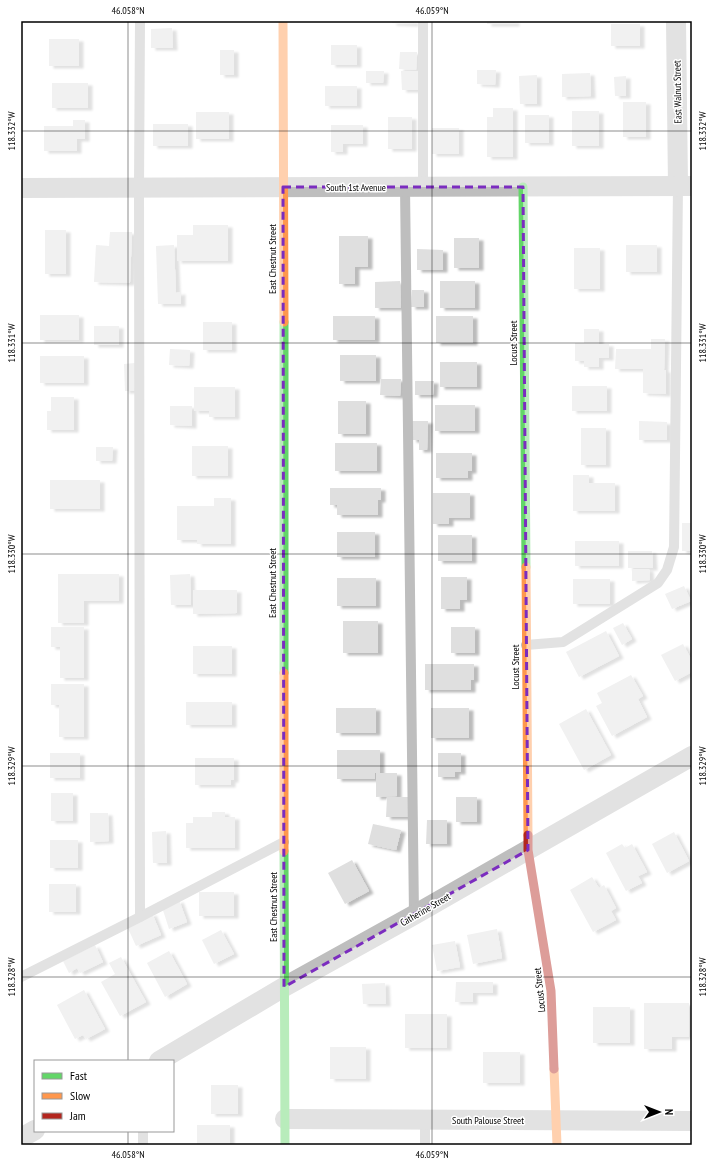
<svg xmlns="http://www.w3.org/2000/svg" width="713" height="1166" font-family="'PT Sans Narrow',sans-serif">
<defs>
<filter id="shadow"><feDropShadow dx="4.5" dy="2.5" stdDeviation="1" flood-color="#0004"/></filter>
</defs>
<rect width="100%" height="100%" fill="#fff"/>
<g fill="#dfdfdf" filter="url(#shadow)">
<path d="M392,21H414V24L392,23Z"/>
<rect x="487" y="21" width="28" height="3"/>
<rect x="611" y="24" width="29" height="22"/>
<path d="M172,28L173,48H151V29Z"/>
<rect x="49" y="39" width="30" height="27"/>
<rect x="331" y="45" width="26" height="20"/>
<rect x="220" y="50" width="14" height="25"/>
<path d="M400,52H417L416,70L399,69Z"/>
<path d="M477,70H496L495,85L477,84Z"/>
<path d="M366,71H384L383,83H366Z"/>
<path d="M401,71H418L419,90H402Z"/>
<path d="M590,73L591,96L562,97V74Z"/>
<path d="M537,75V104H520L519,76Z"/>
<path d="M626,76V96H615L614,77Z"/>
<rect x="52" y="83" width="36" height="25"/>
<rect x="325" y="86" width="32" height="20"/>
<rect x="623" y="102" width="23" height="35"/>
<path d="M493,108H513V157H487V117H493Z"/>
<rect x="572" y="111" width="27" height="35"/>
<rect x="196" y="112" width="33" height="27"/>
<rect x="525" y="115" width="24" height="28"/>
<rect x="388" y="117" width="24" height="32"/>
<path d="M73,120H85V139H77V151H44V126H73Z"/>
<rect x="153" y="124" width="35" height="22"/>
<path d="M331,125H363V144H343V152H331Z"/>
<rect x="432" y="128" width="27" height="26"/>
<path d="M193,225H228V261H177V235H193Z"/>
<rect x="45" y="230" width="21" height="44"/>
<path d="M110,232H132L130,283L94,282L96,245L109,246Z"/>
<path d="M339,236H368V267H355V284H339Z"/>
<rect x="454" y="238" width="25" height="30"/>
<path d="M174,245L176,293L181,292V304H158L156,246Z"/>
<rect x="626" y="245" width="31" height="27"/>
<rect x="574" y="248" width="26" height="41"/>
<path d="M417,249L443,250V270H417Z"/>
<path d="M400,281L401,308H375V282Z"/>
<rect x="440" y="281" width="35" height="27"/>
<path d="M412,290H424V307H411Z"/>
<rect x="40" y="315" width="39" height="25"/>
<rect x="333" y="316" width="42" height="24"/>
<rect x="436" y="316" width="37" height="27"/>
<rect x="203" y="322" width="29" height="28"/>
<rect x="94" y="326" width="25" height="19"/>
<path d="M584,329H599V344H609V358H599V367H584V361H575V343H584Z"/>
<path d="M651,339H665L664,370H666V394L643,393V369H615L616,349H651Z"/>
<path d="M170,349L190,350L189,366L169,365Z"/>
<rect x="340" y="355" width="36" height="26"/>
<rect x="40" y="356" width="44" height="27"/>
<rect x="440" y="362" width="37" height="25"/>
<path d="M135,363L136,391H125L124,364Z"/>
<path d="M381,379H401L400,396L380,395Z"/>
<path d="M415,381H434L433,395H415Z"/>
<rect x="572" y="386" width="35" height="25"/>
<path d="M194,387H235V417H209V411H194Z"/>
<path d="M51,397H74V430H47V411H51Z"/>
<rect x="338" y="401" width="28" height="33"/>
<rect x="435" y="405" width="40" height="26"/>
<path d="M170,406H192V426L170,425Z"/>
<path d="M412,421H428L427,450H419V440H412Z"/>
<path d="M639,421L667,422V440H639Z"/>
<rect x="581" y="428" width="25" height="37"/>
<rect x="335" y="443" width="42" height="28"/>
<rect x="192" y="446" width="36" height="30"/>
<path d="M96,447H113L112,461H96Z"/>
<path d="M436,453H472V471H468V478H436Z"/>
<path d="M573,475H589V483H615V511H573Z"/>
<rect x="50" y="480" width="50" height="29"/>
<path d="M330,488H381V500H378V515H337V505H330Z"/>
<path d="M433,493H470V518H449V524H433Z"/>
<path d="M214,498H231V544H197V540H177V506H214Z"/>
<rect x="682" y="523" width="10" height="28"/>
<rect x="337" y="532" width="38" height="25"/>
<rect x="438" y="535" width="34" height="26"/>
<rect x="575" y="541" width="44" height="25"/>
<path d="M628,551H652L653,568H628Z"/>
<path d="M632,569H649L650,580L632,581Z"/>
<path d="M58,574H119V601H84V623H58Z"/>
<path d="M190,574L191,605H171L170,575Z"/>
<path d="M441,577H467V600H460V609H441Z"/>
<rect x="337" y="578" width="39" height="28"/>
<rect x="573" y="579" width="37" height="25"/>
<path d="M684,586L691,601L672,609L665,594Z"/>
<path d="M193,590H237V613L193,614Z"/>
<rect x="343" y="621" width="35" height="32"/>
<path d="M623,623L632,639L622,645L613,628Z"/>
<path d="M51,627H84V678H60V647H51Z"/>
<rect x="451" y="627" width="24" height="26"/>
<path d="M606,631L619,656L579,677L566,652Z"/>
<path d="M683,644L692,661V672L675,681L661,655Z"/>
<rect x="193" y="646" width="39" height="28"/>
<path d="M425,664H474V680H471V690H425Z"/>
<path d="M631,675L643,696L638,699L647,717L612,736L596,706L602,703L597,693Z"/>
<path d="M51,684H84V737H59V705H51Z"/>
<rect x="186" y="702" width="46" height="23"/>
<rect x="336" y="708" width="40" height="25"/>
<rect x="431" y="708" width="38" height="30"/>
<path d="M586,709L611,755L584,770L559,724Z"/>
<path d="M337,750H380V773H375V779H337Z"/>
<rect x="50" y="753" width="30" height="25"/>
<path d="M438,753H461V772H455V777H438Z"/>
<path d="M195,758H234V780H231V785H195Z"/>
<path d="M376,773H397V796L376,797Z"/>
<rect x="51" y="793" width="22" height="28"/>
<path d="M387,797H408V817H386Z"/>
<rect x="456" y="797" width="21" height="25"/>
<path d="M212,812H225V817H235V848H186V823H193V817H212Z"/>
<path d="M90,813H108L109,841L90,842Z"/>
<path d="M427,820H447V844H426Z"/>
<path d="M373,824L401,830L396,850L368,844Z"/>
<path d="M166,831L167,863H153L152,832Z"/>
<path d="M674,832L689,861L667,873L652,844Z"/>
<rect x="50" y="840" width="28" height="28"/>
<path d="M622,844L625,848L632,844L647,872L638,876L642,883L626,891L606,853Z"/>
<path d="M352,860L369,891L345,904L328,873Z"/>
<path d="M592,877L599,888L604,885L616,908L611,911L616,920L593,932L570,890Z"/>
<rect x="49" y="884" width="27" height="28"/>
<rect x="199" y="892" width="35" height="24"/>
<path d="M179,900L187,922L169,929L162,907Z"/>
<path d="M152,913L161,935L136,946L126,924Z"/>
<path d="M497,929L502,958L473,964L467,935Z"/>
<path d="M221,930L234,954L214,964L202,940Z"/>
<path d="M455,941L460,967L437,971L432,945Z"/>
<path d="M95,945L103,962L80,973L77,968L69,973L63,961Z"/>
<path d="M169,951L187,984L165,997L147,963Z"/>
<path d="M121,957L146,1002L120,1016L101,982L115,974L109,963Z"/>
<path d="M456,982H493V993H473V1002H455Z"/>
<path d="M385,983L386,1004H363L362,984Z"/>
<path d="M84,990L105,1029L86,1039L83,1035L75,1039L57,1005Z"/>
<path d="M644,1003H689V1037H672V1049H644Z"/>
<rect x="593" y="1007" width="37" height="36"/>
<rect x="405" y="1014" width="42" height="34"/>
<rect x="330" y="1047" width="36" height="32"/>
<rect x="483" y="1052" width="37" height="31"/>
<rect x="211" y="1085" width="27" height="29"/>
<rect x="197" y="1125" width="33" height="20"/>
</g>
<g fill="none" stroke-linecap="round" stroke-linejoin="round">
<g stroke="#bebebe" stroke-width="10">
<path d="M423,21V187"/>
<path d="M405,187L414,915"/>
<path d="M526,645L563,642L658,583L667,570L674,547L678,186"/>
<path d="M140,917L139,187L140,21"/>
<path d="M21,977L140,917L284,842"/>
<path d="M143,1145V1131"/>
<path d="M425,1145V1120"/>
</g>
<g stroke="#bebebe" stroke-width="20">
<path d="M676,21L678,186"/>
<path d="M21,188L692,186"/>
<path d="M159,1061L284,987L414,915L692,756"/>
<path d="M285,1119L692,1121"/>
<path d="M21,1138L35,1130"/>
</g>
<g stroke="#63d668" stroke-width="9">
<path d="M523,187L526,567"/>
<path d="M284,322V673"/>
<path d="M284,851L285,1145"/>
</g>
<g stroke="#ff974d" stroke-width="9">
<path d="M283,21L284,322"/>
<path d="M526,567L528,835"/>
<path d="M284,673V851"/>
<path d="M554,1069L557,1145"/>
</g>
<path stroke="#b3261e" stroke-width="9" d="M528,835V850L551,991L554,1069"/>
</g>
<path d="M0 0H713V1166H0ZM283,187H523L528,850L284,987Z" fill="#fff" fill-opacity=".55" fill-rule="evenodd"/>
<path fill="none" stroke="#7b2cbf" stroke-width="3" stroke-dasharray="8 5" stroke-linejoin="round" d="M283,187H523L528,850L284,987Z"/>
<path fill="none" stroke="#000" stroke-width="1" stroke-opacity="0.45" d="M128,21V1061M432,21V1145M21,131H692M21,343H692M21,554H692M21,766H692M21,977H692M128,1131V1145"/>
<g text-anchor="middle" stroke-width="3" stroke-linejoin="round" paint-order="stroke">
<g font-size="10" fill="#000" stroke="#fff">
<text transform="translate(677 92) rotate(-91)" y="4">East Walnut Street</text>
<text x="356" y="191">South 1st Avenue</text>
<text transform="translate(272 259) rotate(-90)" y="4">East Chestnut Street</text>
<text transform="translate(513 343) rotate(-90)" y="4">Locust Street</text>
<text transform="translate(272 583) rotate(-90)" y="4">East Chestnut Street</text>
<text transform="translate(515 667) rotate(-90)" y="4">Locust Street</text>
<text transform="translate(273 907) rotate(-90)" y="4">East Chestnut Street</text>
<text transform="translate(425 909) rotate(-30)" y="4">Catherine Street</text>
<text transform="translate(539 990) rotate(-96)" y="4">Locust Street</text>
<text x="488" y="1124">South Palouse Street</text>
</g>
</g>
<rect width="713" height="1166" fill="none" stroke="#ffffff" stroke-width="44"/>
<rect x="34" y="1060" width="140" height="72" fill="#ffffff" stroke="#999999"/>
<rect x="42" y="1073" width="20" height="6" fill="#63d668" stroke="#999999"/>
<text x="70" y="1080" font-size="12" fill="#000000">Fast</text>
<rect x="42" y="1093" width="20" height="6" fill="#ff974d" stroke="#999999"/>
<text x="70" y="1100" font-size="12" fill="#000000">Slow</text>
<rect x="42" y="1113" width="20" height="6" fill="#b3261e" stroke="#999999"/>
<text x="70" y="1120" font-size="12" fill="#000000">Jam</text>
<g transform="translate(659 1112) rotate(90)" stroke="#ffffff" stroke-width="3" paint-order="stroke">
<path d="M0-3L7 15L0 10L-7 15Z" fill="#000000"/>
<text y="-6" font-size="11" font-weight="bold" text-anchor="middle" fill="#000000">N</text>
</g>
<rect x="22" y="22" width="669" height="1122" fill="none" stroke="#000" stroke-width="1.5"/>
<g font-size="10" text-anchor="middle" fill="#000">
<text x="128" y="14">46.058°N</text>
<text x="432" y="14">46.059°N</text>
<text transform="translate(702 131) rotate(-90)" y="4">118.332°W</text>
<text transform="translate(11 131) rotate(-90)" y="4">118.332°W</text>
<text transform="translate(702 343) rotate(-90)" y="4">118.331°W</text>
<text transform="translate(11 343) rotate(-90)" y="4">118.331°W</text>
<text transform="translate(11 554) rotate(-90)" y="4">118.330°W</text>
<text transform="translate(702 554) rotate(-90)" y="4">118.330°W</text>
<text transform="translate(11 766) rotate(-90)" y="4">118.329°W</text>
<text transform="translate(702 766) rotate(-90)" y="4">118.329°W</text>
<text transform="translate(702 977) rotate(-90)" y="4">118.328°W</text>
<text transform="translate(11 977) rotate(-90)" y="4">118.328°W</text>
<text x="128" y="1158">46.058°N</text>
<text x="432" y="1158">46.059°N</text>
</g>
</svg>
